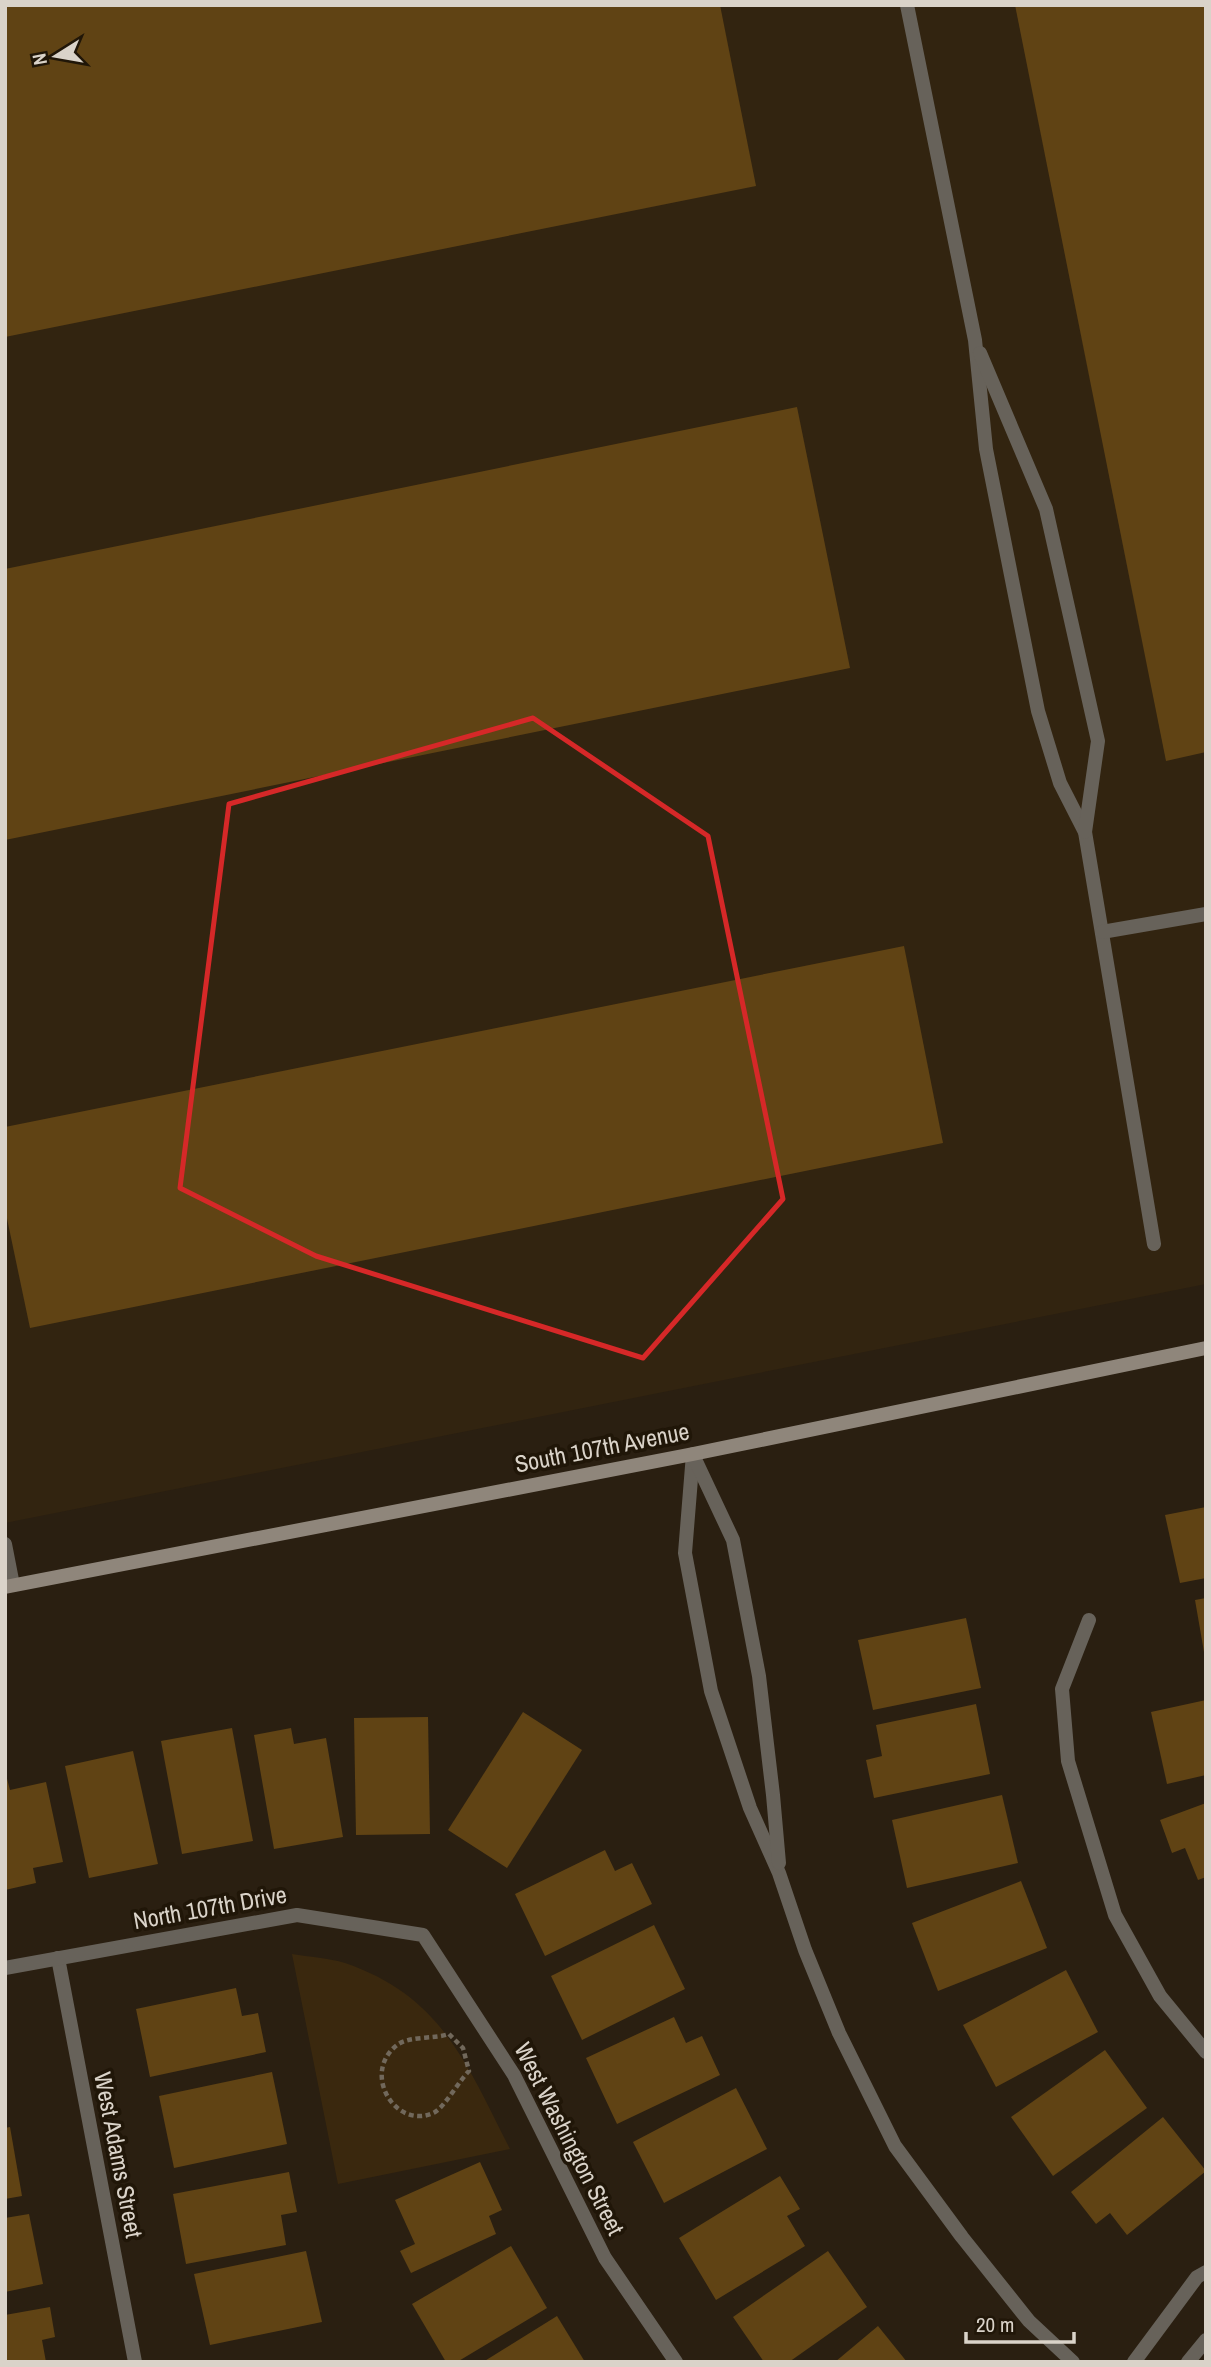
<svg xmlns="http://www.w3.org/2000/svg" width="1211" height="2367" font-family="'Archivo Narrow',sans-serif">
<rect width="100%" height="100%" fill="#2a1f11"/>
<path fill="#322410" d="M5,5H1206V1284L5,1523Z"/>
<path fill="#3a280e" d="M292,1954C309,1957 329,1958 345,1963C442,1996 467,2065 510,2149L338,2184Z"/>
<g fill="#604314">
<path d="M5,5H720L756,186L5,337Z"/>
<path d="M1015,5H1206V752L1166,761Z"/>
<path d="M797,407L850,668L5,840V569Z"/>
<path d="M904,946L943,1143L30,1328L5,1209V1127Z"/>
<path d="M1206,1507V1578L1180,1583L1165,1515Z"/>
<path d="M1206,1598V1652H1204L1195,1600Z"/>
<path d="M966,1618L981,1688L873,1710L858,1640Z"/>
<path d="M1206,1700V1775L1167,1784L1151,1712Z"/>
<path d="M976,1704L990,1774L874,1798L866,1760L882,1756L876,1725Z"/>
<path d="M523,1712L582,1750L507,1868L448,1830Z"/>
<path d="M428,1717L430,1834L356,1835L354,1718Z"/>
<path d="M232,1728L253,1841L182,1854L161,1741Z"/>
<path d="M291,1728L294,1744L326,1738L343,1837L274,1849L254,1735Z"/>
<path d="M133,1751L158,1864L89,1878L65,1766Z"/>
<path d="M5,1771L10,1790L46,1782L63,1862L33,1868L36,1883L5,1890Z"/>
<path d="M1002,1795L1018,1863L907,1888L892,1820Z"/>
<path d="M1206,1803V1877L1198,1880L1185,1848L1172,1853L1160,1820Z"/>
<path d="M605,1850L615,1871L632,1863L652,1904L545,1956L515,1894Z"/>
<path d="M1021,1881L1047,1948L938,1991L912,1923Z"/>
<path d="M654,1925L685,1989L582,2040L551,1976Z"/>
<path d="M1066,1970L1098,2032L996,2087L963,2025Z"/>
<path d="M236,1988L242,2016L258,2013L266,2052L150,2077L136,2009Z"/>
<path d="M674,2017L686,2043L702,2036L720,2075L617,2124L586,2058Z"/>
<path d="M1105,2050L1147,2108L1053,2176L1011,2117Z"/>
<path d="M272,2072L287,2144L174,2168L159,2096Z"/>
<path d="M736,2088L767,2149L664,2203L633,2142Z"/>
<path d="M1163,2117L1206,2171L1127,2235L1110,2213L1096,2224L1071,2192Z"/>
<path d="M10,2127L22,2196L5,2199V2128Z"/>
<path d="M480,2162L502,2210L489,2216L496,2234L411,2273L400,2251L415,2244L395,2200Z"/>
<path d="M289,2172L297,2212L281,2215L286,2245L186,2264L173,2194Z"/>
<path d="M780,2176L800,2209L787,2216L805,2246L716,2300L679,2238Z"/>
<path d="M29,2214L43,2284L5,2292V2218Z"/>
<path d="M511,2246L547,2308L457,2362H446L412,2304Z"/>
<path d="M306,2251L322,2322L210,2345L194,2274Z"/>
<path d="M828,2251L867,2307L789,2362H764L733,2317Z"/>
<path d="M50,2307L55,2337L42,2340L46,2362H5V2315Z"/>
<path d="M557,2316L585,2362H483Z"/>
<path d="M878,2326L907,2362H835Z"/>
</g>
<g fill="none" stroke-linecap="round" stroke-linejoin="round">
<path stroke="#71685b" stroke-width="4.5" stroke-dasharray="5 3.5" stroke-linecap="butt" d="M449,2034L463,2048L469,2071C459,2081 445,2106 435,2112C397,2132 360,2074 397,2045C408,2036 435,2039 449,2034Z"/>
<g stroke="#67625a" stroke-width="14">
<path d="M907,5L975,340L986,449L1038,711L1060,783L1085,832L1154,1244"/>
<path d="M980,353L1046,509L1098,741L1085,832"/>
<path d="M1102,932L1206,914"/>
<path d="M5,1544L13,1585"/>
</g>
<g stroke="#67625a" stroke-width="14">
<path d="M1089,1620L1062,1689L1068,1761L1115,1915L1160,1996L1206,2052"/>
<path d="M58,1958L135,2362"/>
<path d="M5,1968L297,1915L423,1935L514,2075L605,2258L676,2362"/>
<path d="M1134,2362L1197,2277L1206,2272"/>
<path d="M1188,2362L1206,2340"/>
</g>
<g stroke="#67625a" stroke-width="14">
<path d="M693,1454L685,1553L711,1691L750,1808L779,1873L805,1950L839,2033L895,2146L962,2237L1029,2321L1073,2362"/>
<path d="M693,1455L733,1540L759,1676L773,1795L779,1863"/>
</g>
<path stroke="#8f867b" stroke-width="14" d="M5,1587L693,1454L1206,1348"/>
</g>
<path fill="none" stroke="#d62828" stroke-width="5" stroke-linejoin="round" d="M533,718L708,836L783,1199L643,1358L316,1256L180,1188L229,804Z"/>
<g text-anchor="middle" stroke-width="7" stroke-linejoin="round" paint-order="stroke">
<g font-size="24" fill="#dad3c9" stroke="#201608">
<text transform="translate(602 1448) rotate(-11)" y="8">South 107th Avenue</text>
<text transform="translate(210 1908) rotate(-10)" y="8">North 107th Drive</text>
<text transform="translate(569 2139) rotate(63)" y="8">West Washington Street</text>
<text transform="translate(118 2155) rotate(79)" y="8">West Adams Street</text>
</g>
</g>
<rect width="1211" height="2367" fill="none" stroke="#dad3c9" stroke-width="14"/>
<g transform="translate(56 56) rotate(259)" stroke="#201608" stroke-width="5" paint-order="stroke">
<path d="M0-5L12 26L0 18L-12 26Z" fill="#dad3c9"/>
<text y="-10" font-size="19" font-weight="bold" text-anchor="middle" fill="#dad3c9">N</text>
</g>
<path d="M966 2332v10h108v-10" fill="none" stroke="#dad3c9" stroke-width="3.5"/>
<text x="976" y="2332" font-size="21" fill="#dad3c9" stroke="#201608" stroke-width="5" paint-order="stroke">20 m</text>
</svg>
